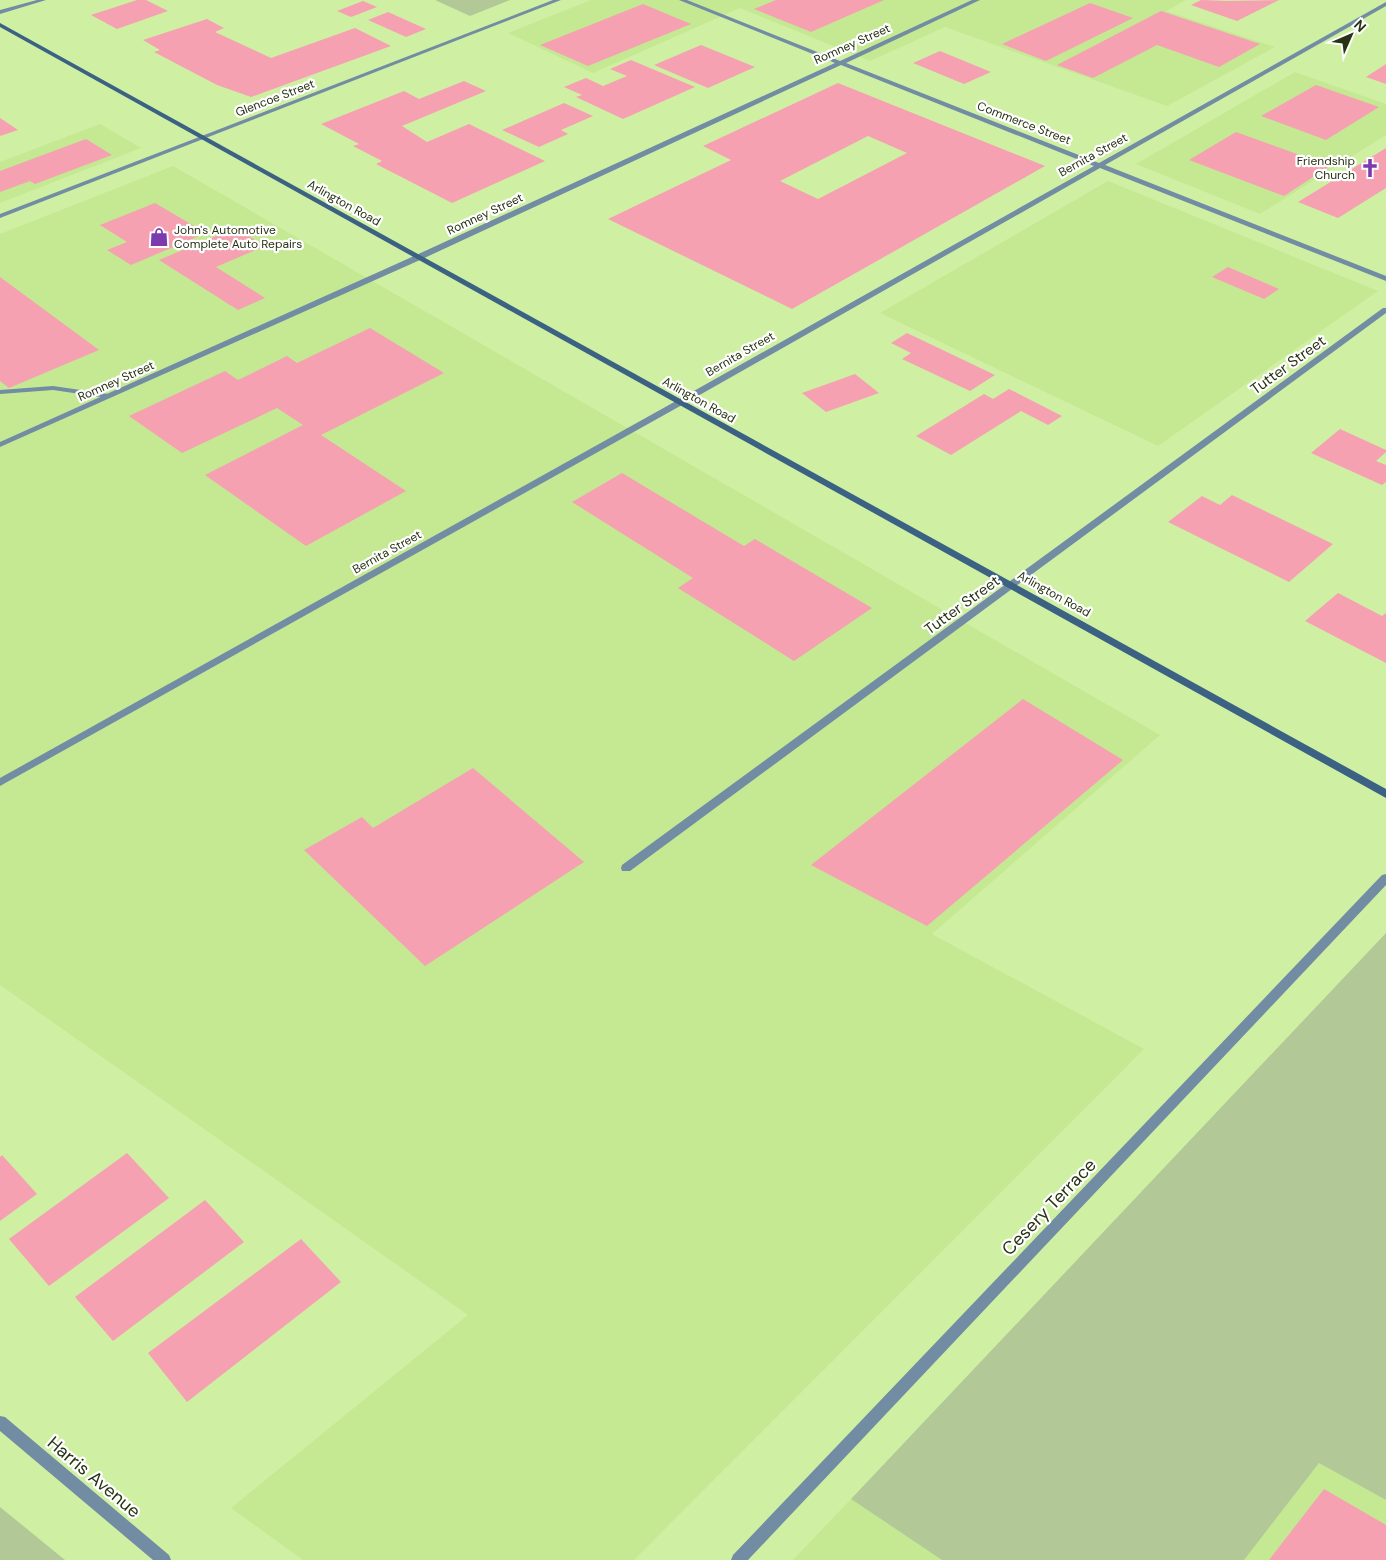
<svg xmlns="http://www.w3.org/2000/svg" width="1386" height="1560" font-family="'DM Sans',sans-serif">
<rect width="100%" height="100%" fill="#cff0a3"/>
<g fill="#c5e893">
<path d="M591,0H1186L1166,11L1275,47L1167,106L945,27L870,61L740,8L593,73L508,33Z"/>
<path d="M1295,72L1386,104V135L1260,214L1136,164Z"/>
<path d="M100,124L141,148L0,203V162Z"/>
<path d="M173,166L1160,735L932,934L1144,1049L634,1560H303L231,1508L468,1315L0,985V234Z"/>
<path d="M1108,181L1378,291L1158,446L880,313Z"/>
<path d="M1319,1463L1386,1500V1560H1244Z"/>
<path d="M851,1499L942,1560H793Z"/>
</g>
<g fill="#b2c896">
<path d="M435,0H510L470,16Z"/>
<path d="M1386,933V1500L1319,1463L1244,1560H942L851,1499Z"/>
<path d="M0,1507L65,1560H0Z"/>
</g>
<g fill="#f5a1b1" fill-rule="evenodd">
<path d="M137,0H146L168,11L117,29L91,15Z"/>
<path d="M776,0H884L811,32L754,9Z"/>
<path d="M1201,0L1227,1L1279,0L1237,21L1191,5Z"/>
<path d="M363,1L377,7L351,17L337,11Z"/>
<path d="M1090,3L1133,18L1046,61L1002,44Z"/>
<path d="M643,4L691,24L588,66L540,45Z"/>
<path d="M1161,11L1260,44L1219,67L1157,45L1093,78L1057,65Z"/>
<path d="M388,12L426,29L406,37L368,20Z"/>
<path d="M207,19L224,28L215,32L271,58L355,28L391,46L251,97L217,85L154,52L160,50L143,40Z"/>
<path d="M701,45L755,67L708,88L654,65Z"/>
<path d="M940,51L991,72L964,84L913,63Z"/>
<path d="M631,60L695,87L623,119L576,97L582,95L564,87L586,78L603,86L627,76L610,69Z"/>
<path d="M1386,64V84L1366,77Z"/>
<path d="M464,81L486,91L402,126L427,142L469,124L545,161L452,203L376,164L382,161L353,146L359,144L321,124L404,91L419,99Z"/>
<path d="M838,83L1045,166L792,309L608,219L731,160L703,146ZM868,136L907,153L818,199L780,181Z"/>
<path d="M1316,85L1379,107L1326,140L1261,116Z"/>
<path d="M564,103L593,116L561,130L568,134L539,147L502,130Z"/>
<path d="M0,118L18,130L0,136Z"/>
<path d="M1236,132L1330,166L1284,196L1189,160Z"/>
<path d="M86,139L112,155L35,184L30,181L0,192V171Z"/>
<path d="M1386,148V188L1338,218L1298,202Z"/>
<path d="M155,203L206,233L131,265L107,250L127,242L100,225Z"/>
<path d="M235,228L265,246L216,267L265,298L238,310L159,260Z"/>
<path d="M1228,267L1279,289L1264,299L1212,277Z"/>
<path d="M0,277L99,350L9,388L0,381Z"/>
<path d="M370,328L444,373L321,435L406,491L306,546L205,475L303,425L277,408L182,453L129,416L225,371L238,380L287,356L297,363Z"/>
<path d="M907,333L995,375L970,391L902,359L911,353L891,343Z"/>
<path d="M855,374L879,393L826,412L802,393Z"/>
<path d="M1009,389L1062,416L1048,425L1021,411L951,455L916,436L984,394L993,399Z"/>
<path d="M1340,429L1386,450V452L1376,461L1386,465V482L1382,485L1311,453Z"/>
<path d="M622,473L744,546L755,539L872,608L794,661L678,588L693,578L572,502Z"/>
<path d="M1232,495L1333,544L1289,582L1168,522L1202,496L1220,505Z"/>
<path d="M1338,593L1382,616L1386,613V663L1305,621Z"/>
<path d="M1023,699L1123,760L927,926L811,865Z"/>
<path d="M473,768L584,862L425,966L304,850L362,817L373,828Z"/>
<path d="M127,1153L169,1198L49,1286L9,1239Z"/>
<path d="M2,1155L37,1194L0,1221V1157Z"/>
<path d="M205,1200L244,1242L113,1341L75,1297Z"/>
<path d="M301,1239L341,1282L187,1402L148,1353Z"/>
<path d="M1324,1489L1386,1525V1560H1269Z"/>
</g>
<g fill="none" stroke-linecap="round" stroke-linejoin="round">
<path fill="#728ca3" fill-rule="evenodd" d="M53,386L108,394L112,396L108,398L53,390L0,394V390Z"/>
<g fill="#728ca3" fill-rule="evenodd">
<path d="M37,0H46L0,14V10Z"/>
<path d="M553,0H561L0,218V214Z"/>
<path d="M679,0H687L840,61L972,0H980L846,63L1099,163L1386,2V6L1105,165L1386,276V281L1100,168L682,405L0,786V778L676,401L1094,166L841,65L420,260L0,447V442L414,256L835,63Z"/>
<path d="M1383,308H1386V313L630,871H622L621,868L622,865Z"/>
<path d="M1386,874V885L748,1560H731L733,1555L1382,875Z"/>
<path d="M0,1416L5,1417L169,1555L171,1560H153L0,1431Z"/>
</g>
<path fill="#3c6283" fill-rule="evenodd" d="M0,23L1386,789V798L0,27Z"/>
</g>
<defs>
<g id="church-bare" transform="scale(1.5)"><path d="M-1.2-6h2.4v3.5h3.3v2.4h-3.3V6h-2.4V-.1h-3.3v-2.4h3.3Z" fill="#7b3aae" stroke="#fff" stroke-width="2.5" paint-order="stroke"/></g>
<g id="shop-bare" transform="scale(1.5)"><path d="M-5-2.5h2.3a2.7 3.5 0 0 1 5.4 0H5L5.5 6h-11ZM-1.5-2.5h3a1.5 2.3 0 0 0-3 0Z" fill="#7b3aae" stroke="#fff" stroke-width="2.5" paint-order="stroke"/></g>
</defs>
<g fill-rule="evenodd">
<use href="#church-bare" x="1370" y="168"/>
<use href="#shop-bare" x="159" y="237"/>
</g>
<g text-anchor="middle" stroke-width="4.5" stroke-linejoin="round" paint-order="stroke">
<g font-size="12" fill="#273314" stroke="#fff">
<text transform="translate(852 44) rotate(-24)" y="4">Romney Street</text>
<text transform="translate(275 98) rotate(-21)" y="4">Glencoe Street</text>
<text transform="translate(1024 123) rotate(21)" y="4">Commerce Street</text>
<text transform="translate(1093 155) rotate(-29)" y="4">Bernita Street</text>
<text transform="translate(344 203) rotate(29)" y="4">Arlington Road</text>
<text transform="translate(485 214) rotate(-25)" y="4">Romney Street</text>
<text transform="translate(740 354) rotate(-30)" y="4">Bernita Street</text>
<text transform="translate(116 381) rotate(-24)" y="4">Romney Street</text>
<text transform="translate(699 400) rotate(29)" y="4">Arlington Road</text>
<text transform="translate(387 552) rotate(-29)" y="4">Bernita Street</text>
<text transform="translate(1054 594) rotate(29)" y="4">Arlington Road</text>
</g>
<g font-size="12" fill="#273314" stroke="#fff" text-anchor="end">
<text x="1355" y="165">Friendship<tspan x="1355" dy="14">Church</tspan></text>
<text x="174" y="234" text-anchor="start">John's Automotive<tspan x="174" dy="14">Complete Auto Repairs</tspan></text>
</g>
<g font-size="15" fill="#273314" stroke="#fff">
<text transform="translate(1288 365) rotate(-36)" y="5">Tutter Street</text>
<text transform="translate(962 605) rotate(-36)" y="5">Tutter Street</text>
</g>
<g font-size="18" fill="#273314" stroke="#fff">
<text transform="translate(1049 1207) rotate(-46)" y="6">Cesery Terrace</text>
<text transform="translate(94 1477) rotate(40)" y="6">Harris Avenue</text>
</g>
</g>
<g transform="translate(1351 35) rotate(45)" stroke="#ffffff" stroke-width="4" paint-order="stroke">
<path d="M0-4L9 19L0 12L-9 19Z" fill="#273314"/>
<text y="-8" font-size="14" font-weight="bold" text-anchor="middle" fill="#273314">N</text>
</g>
</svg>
